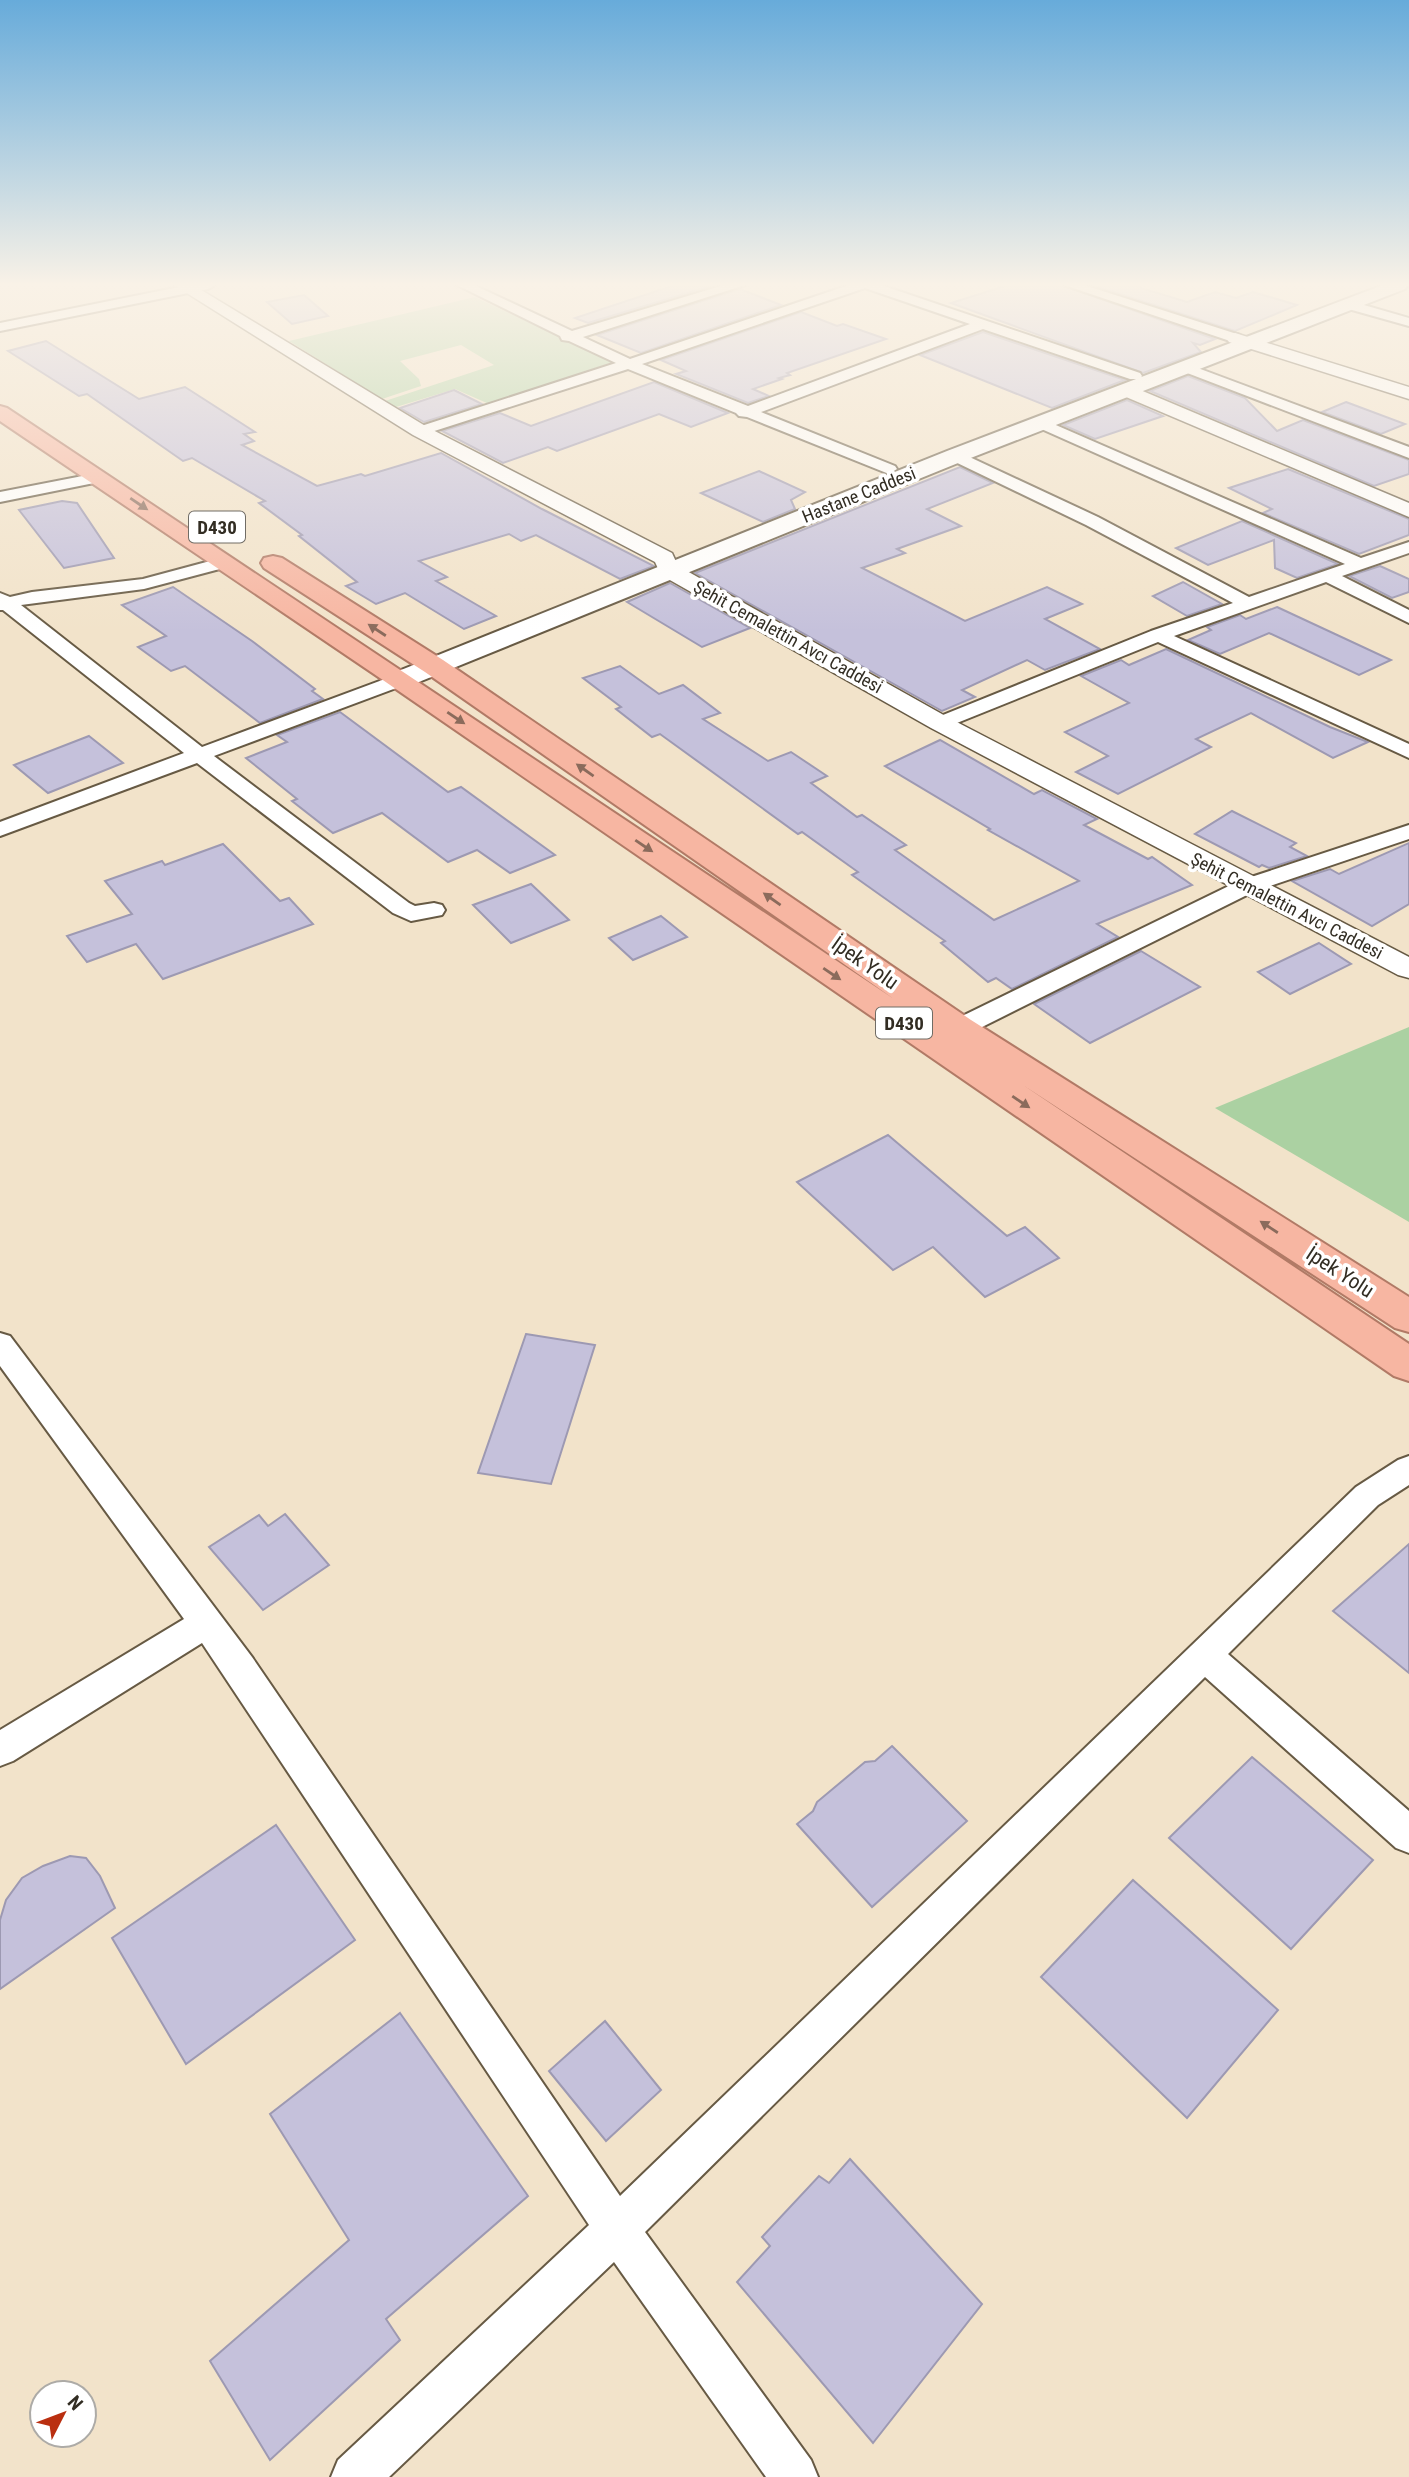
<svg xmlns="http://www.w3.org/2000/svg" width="1409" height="2477" font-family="'Roboto Condensed',sans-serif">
<rect width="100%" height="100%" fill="#f2e3ca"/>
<g fill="#abd1a2">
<path d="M475,297L613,362L489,404L455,389L396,407L385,401L494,365L461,345L400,361L419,379L421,386L382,399L289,341Z"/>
<path d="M1409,1027V1222L1215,1108Z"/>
</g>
<g fill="#c5c1db" stroke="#9d99b2" stroke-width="2">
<path d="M675,285L711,286L588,323L575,318Z"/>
<path d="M1008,285H1061L1215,339L1200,345L1193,343L1201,352L1143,373L951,303Z"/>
<path d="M1092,285H1141V288L1187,302L1215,292L1236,298L1253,292L1297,305L1235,331Z"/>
<path d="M740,289L781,305L641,353L597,335Z"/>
<path d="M304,295L328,316L292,324L267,302Z"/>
<path d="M801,312L837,326L843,324L886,339L787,373L790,375L779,378L782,379L753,389L769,396L748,403L676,374L686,371L661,360Z"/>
<path d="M983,332L1125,380L1052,408L920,355Z"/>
<path d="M46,341L139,399L185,387L255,432L244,434L254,441L242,445L317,486L361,474L365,476L441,453L542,509L654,566L620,579L536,535L521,541L509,534L419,561L447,577L436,581L496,616L464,629L405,593L376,604L346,586L357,582L299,536L302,535L259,503L265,501L192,458L183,461L87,394L79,396L8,351Z"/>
<path d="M1188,376L1245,398L1277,431L1303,420L1409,460V474L1374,486L1150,391Z"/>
<path d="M654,382L728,413L691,427L659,414L557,451L548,447L503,463L442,431L500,413L531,426Z"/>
<path d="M454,390L482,404L424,422L400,408Z"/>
<path d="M1127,400L1163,416L1095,439L1063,425Z"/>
<path d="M1346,402L1405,424L1381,434L1322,412Z"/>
<path d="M960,467L993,483L927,509L961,526L897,549L905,553L862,568L965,621L1047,587L1082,604L1045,619L1100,649L1045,670L1027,660L962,690L975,697L942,711L695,573Z"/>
<path d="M1288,469L1409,519V535L1359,554L1263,513L1272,509L1229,488Z"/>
<path d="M759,471L805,492L791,500L795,509L763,522L701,493Z"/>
<path d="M62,501L77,503L114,558L64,568L19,510Z"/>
<path d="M1242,521L1338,564L1297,578L1275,568L1274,540L1208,565L1176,548Z"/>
<path d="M1380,566L1409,579V592L1392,598L1349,576Z"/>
<path d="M1183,582L1222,604L1187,616L1153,596Z"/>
<path d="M670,583L750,628L702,647L627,602Z"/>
<path d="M173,587L252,641L315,689L312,691L323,699L260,723L185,666L171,671L138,647L166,636L122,605Z"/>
<path d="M1277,607L1391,660L1359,675L1269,633L1220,654L1188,640L1211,630L1207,627L1240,615L1246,619Z"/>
<path d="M1166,649L1330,727L1368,742L1333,758L1251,713L1196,739L1211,747L1118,794L1076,772L1108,756L1065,732L1129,703L1081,676L1121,660L1129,665Z"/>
<path d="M620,666L659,694L683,685L720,713L703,719L768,761L791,752L827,776L811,783L857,817L862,815L906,845L895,850L994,920L1079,881L988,830L990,829L885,766L940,740L1034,794L1042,790L1097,819L1084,825L1148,859L1152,857L1192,885L1097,924L1118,937L1012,989L996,978L988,982L941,943L945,941L852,875L858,872L802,832L798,834L660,734L652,737L616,709L621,707L583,678Z"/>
<path d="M340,712L448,792L461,787L555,855L510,873L477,850L448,862L382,813L333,833L292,801L297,799L246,758L287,742L277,735Z"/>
<path d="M89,736L123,763L48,793L14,765Z"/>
<path d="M1232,811L1296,843L1290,847L1307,856L1269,868L1262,865L1259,867L1195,834Z"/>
<path d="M1409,843V904L1372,926L1292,881L1330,869L1339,874Z"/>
<path d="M223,844L280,901L289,898L313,924L163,979L136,944L87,962L67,936L132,914L105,881L162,861L165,865Z"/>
<path d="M531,884L569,920L511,943L473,905Z"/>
<path d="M661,916L687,937L633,960L609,938Z"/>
<path d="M1319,943L1351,964L1290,994L1258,972Z"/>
<path d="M1141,951L1200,987L1090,1043L1034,1004Z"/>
<path d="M888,1135L1007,1236L1025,1227L1059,1258L985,1297L933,1247L893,1270L797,1182Z"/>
<path d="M526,1334L595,1345L551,1484L478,1473Z"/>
<path d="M285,1514L329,1565L263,1610L209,1547L259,1515L268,1526Z"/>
<path d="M1409,1544V1673L1333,1611Z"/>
<path d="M892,1746L967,1821L872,1907L797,1824L813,1811L817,1802L865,1762L875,1761Z"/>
<path d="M1252,1757L1373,1860L1291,1949L1169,1838Z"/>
<path d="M276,1825L355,1940L186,2064L112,1938Z"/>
<path d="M70,1856L86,1858L100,1876L115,1908L0,1989V1920L6,1900L22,1878L43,1866Z"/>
<path d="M1133,1880L1278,2010L1187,2118L1041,1977Z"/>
<path d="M400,2013L528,2196L386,2319L400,2340L270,2460L210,2361L349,2240L270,2114Z"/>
<path d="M605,2021L661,2090L606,2141L549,2071Z"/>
<path d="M850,2159L982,2304L873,2443L737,2282L770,2246L762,2237L819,2176L829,2183Z"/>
</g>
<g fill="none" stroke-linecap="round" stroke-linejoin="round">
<g stroke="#675a44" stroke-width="4">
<g id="minor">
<path d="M189,285H215L208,289L0,331V323Z"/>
<path d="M457,285H474L572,331L724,285H745L583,337L630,359L849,285H881L1140,373L1142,376L1140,379H1130L983,329L761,412L895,466L897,469L889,474L747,417L739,416L736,413L628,369L425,434H415L412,431L415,428L616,363L569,341L562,340L560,336ZM865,288L970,324L748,406L642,364Z"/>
<path d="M1064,285H1084L1240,335L1242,338L1240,341H1230Z"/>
<path d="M1350,301L1409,318V326L1345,308L1343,305Z"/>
<path d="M1187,364L1409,447V458L1182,371L1180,368Z"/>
<path d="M1042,419L1361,558L1409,542V553L1342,576L1409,610V623L1326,582L1174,636L1409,744V758L1158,642L947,727H933L930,723L933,719L1151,631L1233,603L1086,525L949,459L947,456L949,453H961L1098,517L1249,597L1345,564L1037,427L1034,424Z"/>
<path d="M98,473L106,478L104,481L0,502V492Z"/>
<path d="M225,557L234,562L231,566L144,589L21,605L202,747L393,676H407L410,680L407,684L214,756L409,903L415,906L434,903L442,905L445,910L442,915L411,921L393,913L197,763L0,836V822L184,753L3,610H0V593L10,597L32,592L143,579Z"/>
<path d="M1409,825V839L1255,891L968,1034L959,1036L950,1034L947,1028L950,1022L1239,881Z"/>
<path d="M0,1333L10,1336L252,1657L620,2196L1356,1487L1398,1460L1409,1456V1485L1378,1505L1228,1654L1409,1811V1853L1396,1848L1205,1677L645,2232L811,2460L818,2477H766L614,2262L389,2477H331L338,2460L589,2225L202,1643L13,1761L0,1766V1730L184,1619L0,1366Z"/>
</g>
</g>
<g stroke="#675a44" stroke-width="3">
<g id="tertiary">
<path d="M174,285H193L427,427L672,553L678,566L949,718L1409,957V978L1398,975L931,728L661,575L655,562L413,435Z"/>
<path d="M1235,333L1409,387V399L1229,342L1226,338Z"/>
<path d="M1126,384L1409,503V517L1119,394L1117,390Z"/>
</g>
</g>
<g stroke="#675a44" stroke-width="4">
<path id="secondary" d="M1383,285H1408L1405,289L963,461L409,686L400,688L391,686L387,680L391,674L947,451Z"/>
</g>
<g stroke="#b17a66" stroke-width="4">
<path id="trunk" d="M0,406L7,408L894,999L425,672L264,568L261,563L264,558L273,556L282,558L443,660L971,1020L1409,1297V1332L1395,1328L1023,1085L1409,1344V1381L1394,1376L377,676L0,421Z"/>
</g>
<use href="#minor" fill="#fff" fill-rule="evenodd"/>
<use href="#tertiary" fill="#fff" fill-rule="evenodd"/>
<use href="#secondary" fill="#fff" fill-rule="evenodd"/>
<use href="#trunk" fill="#f7b6a2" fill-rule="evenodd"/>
</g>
<defs><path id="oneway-solid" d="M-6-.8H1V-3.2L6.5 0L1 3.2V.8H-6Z" transform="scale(1.75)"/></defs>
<g fill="#8b6b5c">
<use href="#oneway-solid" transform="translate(139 504) rotate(34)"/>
<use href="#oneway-solid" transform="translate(377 630) rotate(-147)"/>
<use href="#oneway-solid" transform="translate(456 718) rotate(34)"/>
<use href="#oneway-solid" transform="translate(585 770) rotate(-145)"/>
<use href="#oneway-solid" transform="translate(644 846) rotate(34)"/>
<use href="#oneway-solid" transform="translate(772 899) rotate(-145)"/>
<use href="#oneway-solid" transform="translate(832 974) rotate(34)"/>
<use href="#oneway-solid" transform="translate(1021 1102) rotate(34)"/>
<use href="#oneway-solid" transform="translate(1269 1227) rotate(-147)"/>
</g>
<linearGradient id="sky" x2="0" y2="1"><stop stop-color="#67abda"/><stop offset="0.45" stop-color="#f9f2e7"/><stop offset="1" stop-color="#f9f2e7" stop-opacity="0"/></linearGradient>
<rect width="1409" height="632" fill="url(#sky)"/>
<g text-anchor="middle" stroke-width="7" stroke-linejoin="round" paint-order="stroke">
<g font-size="18" fill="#322d23" stroke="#fff">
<text transform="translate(859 495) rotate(-22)" y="6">Hastane Caddesi</text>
<text transform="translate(788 637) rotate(29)" y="6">Şehit Cemalettin Avcı Caddesi</text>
<text transform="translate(1287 906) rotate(27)" y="6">Şehit Cemalettin Avcı Caddesi</text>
</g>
<g fill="#fff" stroke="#706c65" stroke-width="2">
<rect x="189" y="511.5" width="56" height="31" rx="5"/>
<rect x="876" y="1007.5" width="56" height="31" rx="5"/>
</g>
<g font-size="19" font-weight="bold" fill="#322d23">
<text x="217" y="534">D430</text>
<text x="904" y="1030">D430</text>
</g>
<g font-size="21" fill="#322d23" stroke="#fff">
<text transform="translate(865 963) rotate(35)" y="7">İpek Yolu</text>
<text transform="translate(1340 1272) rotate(33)" y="7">İpek Yolu</text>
</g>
</g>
<g transform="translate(63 2414) rotate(48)"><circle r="33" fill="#ffffff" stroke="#adaba7" stroke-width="2"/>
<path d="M0-5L12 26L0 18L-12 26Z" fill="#ba2f10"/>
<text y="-10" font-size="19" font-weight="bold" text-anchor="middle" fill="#322d23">N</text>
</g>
</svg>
